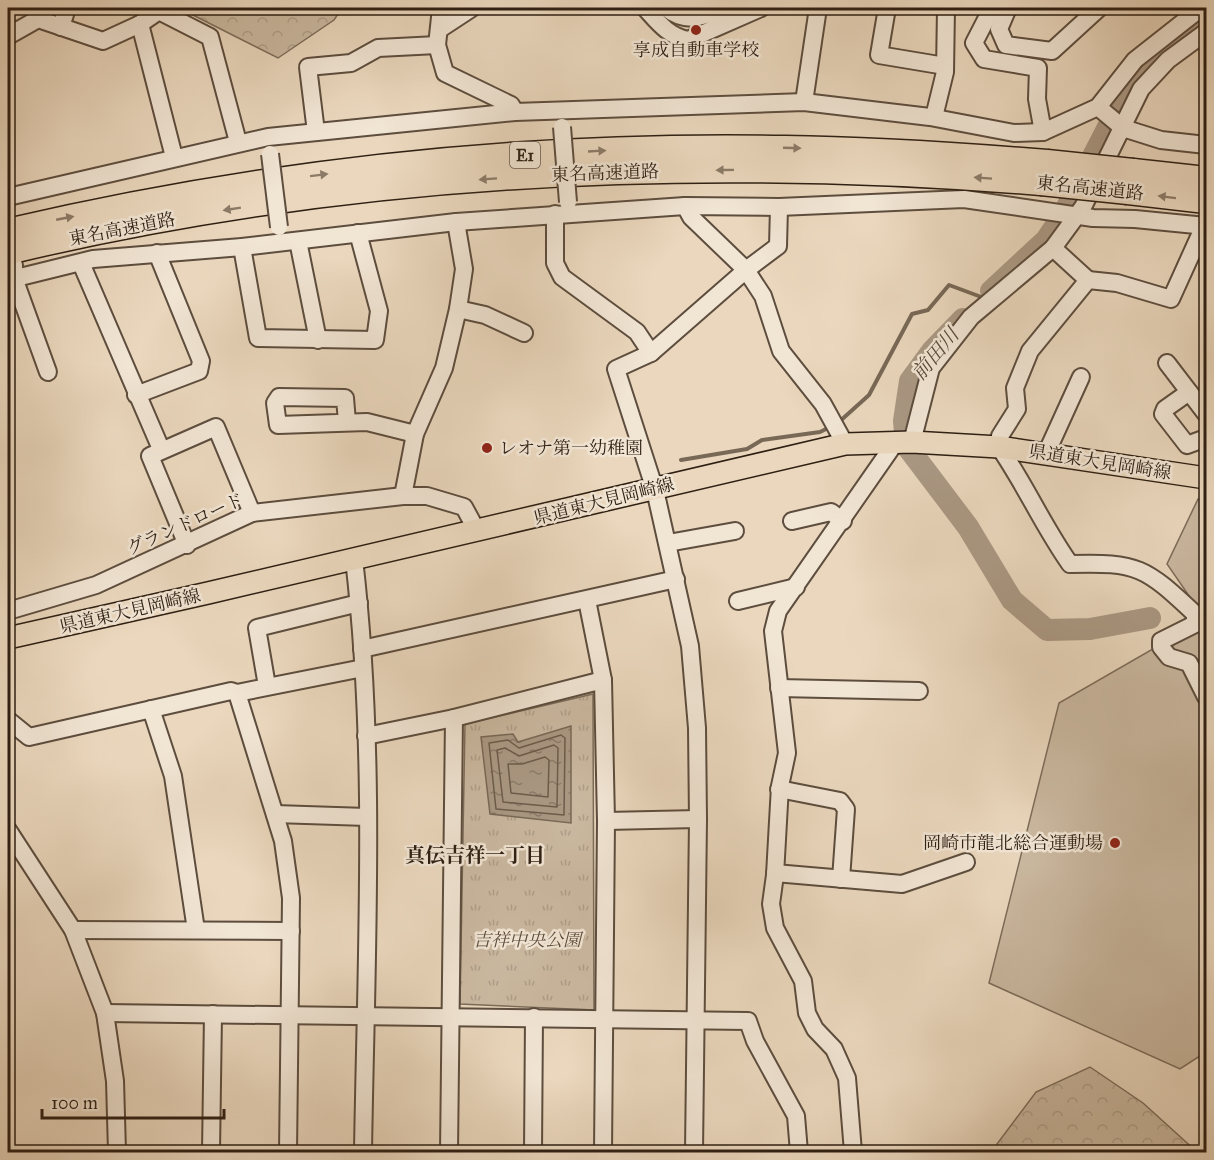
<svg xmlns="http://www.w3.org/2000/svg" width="1214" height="1160" font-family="'IM FELL Great Primer','Noto Serif JP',serif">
<defs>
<pattern id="forest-crowns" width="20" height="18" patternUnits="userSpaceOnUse" patternTransform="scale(1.5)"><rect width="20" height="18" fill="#cab8a0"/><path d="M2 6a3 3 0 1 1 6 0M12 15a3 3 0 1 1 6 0" fill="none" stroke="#ae9e89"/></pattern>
<pattern id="park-tufts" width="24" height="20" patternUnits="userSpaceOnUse" patternTransform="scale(1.5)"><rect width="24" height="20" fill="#cab8a0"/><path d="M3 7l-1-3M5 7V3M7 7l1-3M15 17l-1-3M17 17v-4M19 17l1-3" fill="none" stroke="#ae9e89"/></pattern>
<pattern id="water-ripples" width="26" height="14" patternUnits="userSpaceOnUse" patternTransform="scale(1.5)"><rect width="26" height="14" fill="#aa9883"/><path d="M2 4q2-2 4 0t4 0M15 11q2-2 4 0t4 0" fill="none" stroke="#8b7b6a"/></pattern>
</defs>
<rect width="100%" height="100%" fill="#ead7bd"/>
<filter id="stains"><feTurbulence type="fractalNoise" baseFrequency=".00333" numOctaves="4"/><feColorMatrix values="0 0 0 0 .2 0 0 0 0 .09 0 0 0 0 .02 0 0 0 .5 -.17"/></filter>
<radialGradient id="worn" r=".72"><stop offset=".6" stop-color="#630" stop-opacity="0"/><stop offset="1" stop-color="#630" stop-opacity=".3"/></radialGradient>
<path fill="#cab8a0" stroke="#7c6c5a" stroke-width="1.5" d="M1198,499L1206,500V1052L1180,1069L989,983L1059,703L1205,619L1167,564Z"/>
<g fill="url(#forest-crowns)" stroke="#7c6c5a" stroke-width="1.5">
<path d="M179,8H342L334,20L278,58Z"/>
<path d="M1090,1067L1143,1103L1197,1152H991L1036,1092Z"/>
</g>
<path fill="url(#park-tufts)" stroke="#7c6c5a" stroke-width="1.5" d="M593,694L594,1010L460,1004L465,724Z"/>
<path fill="url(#water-ripples)" stroke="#786856" stroke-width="1.5" d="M571,726V823L490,814L481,737L513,734L518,742Z"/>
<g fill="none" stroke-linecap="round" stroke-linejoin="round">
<g stroke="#6c5c4b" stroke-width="1.5">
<path d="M561,735L565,738L564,815L496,809L489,743L508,740L519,748Z"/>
<path d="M554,745L558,748L557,807L503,802L497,750L505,748L519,756Z"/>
<path d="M545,757L549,760L548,797L511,793L508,764H522Z"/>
</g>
<g stroke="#786856" stroke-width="4">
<path d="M839,422L869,395L912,314L928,310L949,285L984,298"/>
<path d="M681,460L747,449L762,440L820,432L830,427"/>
</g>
<g stroke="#aa9883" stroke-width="22">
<path d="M991,291L1046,240L1064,213L1127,90L1156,54L1206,16"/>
<path d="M963,319L932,351L910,381L904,421L906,445L968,527L1012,600L1047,630L1090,629L1150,618"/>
</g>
<g stroke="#5d4d3e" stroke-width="20">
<g id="minor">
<path d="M441,8L437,45L445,73L511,105L515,112L804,102L930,117L1014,133L1043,132L1098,107L1135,60L1201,8"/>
<path d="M645,8C658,22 668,36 688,40L761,8"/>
<path d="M666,8C686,25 705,16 728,8"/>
<path d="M887,8L879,55L945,66"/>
<path d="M992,8L974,43L984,59L1038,68L1037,99L1043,132"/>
<path d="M1008,8L999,29L1006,45L1052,51L1099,8"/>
<path d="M140,24L174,157"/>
<path d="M61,27L67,8"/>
<path d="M440,29L472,8"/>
<path d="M8,36L38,19L103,41L140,24L159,11L210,37L238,142"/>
<path d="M804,102L818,8"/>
<path d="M1098,107L1123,128L1161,140L1206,145"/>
<path d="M934,117L945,72L946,8"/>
<path d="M316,132L308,67L351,63L378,48L437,45"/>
<path d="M8,197L268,137L515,112"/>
<path d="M685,206L691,217L746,270L763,296L781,351L823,404L845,444"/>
<path d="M555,214V263L562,277L637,332L651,353"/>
<path d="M298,241L318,340"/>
<path d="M242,247L258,338L375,340L379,311L358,233"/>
<path d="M1053,248L1088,280L1030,351L1015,388L1017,409L1000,436L999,447C1025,484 1043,526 1070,564C1138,562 1145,567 1195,614V624L1161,641V647L1169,657L1189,663L1206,697"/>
<path d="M81,263L161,449"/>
<path d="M14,265V278L48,372"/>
<path d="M8,280L93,259L242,247L456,222L685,206L779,207L964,199L1093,218L1135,219L1206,226"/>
<path d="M1088,280L1117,283L1171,299L1204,226"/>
<path d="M458,309L485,315L524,333"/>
<path d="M1167,363L1206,414"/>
<path d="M1189,392L1165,409L1163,414L1187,445L1206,438"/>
<path d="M136,395L199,371L201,361L157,253"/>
<path d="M347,422L345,398L279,397L275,403L278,425L367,422L415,434"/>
<path d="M912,442L931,368L971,317L1053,248L1083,207L1141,89L1168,60L1206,32"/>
<path d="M1046,454L1081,377"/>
<path d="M403,496L415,434L444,368L458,309L464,269L456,222"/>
<path d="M792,521L831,512L843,521"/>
<path d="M668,543L735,531"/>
<path d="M187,545L150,456L216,427L252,513"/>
<path d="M354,559C377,755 366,955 363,1152"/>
<path d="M587,600L603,680L606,821L603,1152"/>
<path d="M738,601L796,587"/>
<path d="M8,611L96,585L252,513L403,496H427L464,507L477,531"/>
<path d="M362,649L676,579"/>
<path d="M267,686L257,628L359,603"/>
<path d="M779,688L919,691"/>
<path d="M237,693L283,841L291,898L288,1152"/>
<path d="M151,709L173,776L196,930"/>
<path d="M8,720L29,737L231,691L237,693L363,668"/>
<path d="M366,736L454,718L603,680"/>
<path d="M779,789L840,801L846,809L841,879"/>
<path d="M275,814L367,817"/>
<path d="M606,821L698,819"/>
<path d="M8,830L73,930L105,1013L115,1081L117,1152"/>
<path d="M775,873L902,884L966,862"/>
<path d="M73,930L291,931"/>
<path d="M105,1013L748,1021L755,1041L796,1116L799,1152"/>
<path d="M211,1152L213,1014"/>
<path d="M449,1152L454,718"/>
<path d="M533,1152L534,1017"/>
<path d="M694,1152L698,819L697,728L690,646L655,490L616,369L651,353L746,270L778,246L779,207"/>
<path d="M853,1152L847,1078L834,1049L815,1029L807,1013L803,981L775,928L771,904L775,875L780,786L787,753L773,631L778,611L895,443"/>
</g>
</g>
<g stroke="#2e1f13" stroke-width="24">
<path id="major" d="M8,638L208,593L845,444L912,442L999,447L1206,478"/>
</g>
<g stroke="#2e1f13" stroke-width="27">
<g id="highway">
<path d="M1133,171L1206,179"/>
<path d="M1128,192L1206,201"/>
<path d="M8,231C261,172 524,143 785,148C873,149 960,155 1047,162"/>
<path d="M8,252C345,171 696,155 1041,183"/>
</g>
</g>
<use href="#minor" stroke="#f1e5d4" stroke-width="16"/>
<use href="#major" stroke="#ead7bd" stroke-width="21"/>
<use href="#highway" stroke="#ead7bd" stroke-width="24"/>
<g stroke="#5d4d3e" stroke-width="20" stroke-linecap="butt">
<g id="minor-bridge">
<path d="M562,127L568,202"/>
<path d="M270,154L279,227"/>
</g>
</g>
<g stroke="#2e1f13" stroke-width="27" stroke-linecap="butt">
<g id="highway-bridge">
<path d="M1047,162L1133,171"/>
<path d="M1041,183L1128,192"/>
</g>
</g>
<use href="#minor-bridge" stroke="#f1e5d4" stroke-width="16"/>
<use href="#highway-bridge" stroke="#ead7bd" stroke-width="24"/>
</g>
<defs><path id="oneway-solid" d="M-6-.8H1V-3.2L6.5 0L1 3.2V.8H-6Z" transform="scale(1.5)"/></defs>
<g fill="#8c7b68">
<use href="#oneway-solid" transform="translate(792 148) rotate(2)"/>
<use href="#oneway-solid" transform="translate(597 151) rotate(-3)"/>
<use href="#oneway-solid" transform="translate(725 170) rotate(179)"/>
<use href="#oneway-solid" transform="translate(319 175) rotate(-7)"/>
<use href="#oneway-solid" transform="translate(983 178) rotate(-176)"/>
<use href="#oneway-solid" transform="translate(488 179) rotate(176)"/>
<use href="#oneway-solid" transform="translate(1167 197) rotate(-173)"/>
<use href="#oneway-solid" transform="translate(232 209) rotate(171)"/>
<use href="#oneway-solid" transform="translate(65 218) rotate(-11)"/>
</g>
<g fill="#8f2418" stroke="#f1e5d4" stroke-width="2">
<circle cx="696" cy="30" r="6"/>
<circle cx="487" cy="448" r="6"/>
<circle cx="1115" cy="843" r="6"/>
</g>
<g text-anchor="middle" stroke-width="5" stroke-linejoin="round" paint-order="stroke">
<rect fill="#f1e5d4" stroke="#685a4d" stroke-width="1.5" x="510" y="142" width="30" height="26" rx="4.5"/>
<g font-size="16" font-weight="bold" fill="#2e1f13">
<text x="525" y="161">E1</text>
</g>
<g font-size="18" fill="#2e1f13" stroke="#f1e5d4">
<text x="696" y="56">享成自動車学校</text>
<text x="499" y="454" text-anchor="start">レオナ第一幼稚園</text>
<text x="1103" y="849" text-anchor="end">岡崎市龍北総合運動場</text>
</g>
<g font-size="18" fill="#2e1f13" stroke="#f1e5d4">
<text transform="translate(605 173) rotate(-2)" y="6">東名高速道路</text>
<text transform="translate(1090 188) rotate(6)" y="6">東名高速道路</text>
<text transform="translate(122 229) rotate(-11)" y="6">東名高速道路</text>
<text transform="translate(1100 462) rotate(9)" y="6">県道東大見岡崎線</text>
<text transform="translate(604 501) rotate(-14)" y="6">県道東大見岡崎線</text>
<text transform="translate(185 524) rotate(-24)" y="6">グランドロード</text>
<text transform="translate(130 611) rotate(-13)" y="6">県道東大見岡崎線</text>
</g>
<g font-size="18" font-style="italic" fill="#5d4d3d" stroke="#f1e5d4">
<text x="527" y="946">吉祥中央公園</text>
</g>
<g font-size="20" font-style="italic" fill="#59493a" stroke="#f1e5d4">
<text transform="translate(935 354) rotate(-50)" y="7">前田川</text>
</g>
<g font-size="20" font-weight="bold" fill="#2e1f13" stroke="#f1e5d4">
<text x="475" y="862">真伝吉祥一丁目</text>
</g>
</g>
<rect width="1214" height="1160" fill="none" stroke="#ead7bd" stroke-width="30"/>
<rect x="9" y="9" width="1196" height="1142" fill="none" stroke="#2e1f13" stroke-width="3"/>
<rect x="15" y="15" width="1184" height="1130" fill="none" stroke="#2e1f13" stroke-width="1.5"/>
<path d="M42 1109v9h182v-9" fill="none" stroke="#2e1f13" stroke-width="3"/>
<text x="51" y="1109" font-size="18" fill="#2e1f13" stroke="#f1e5d4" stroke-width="4.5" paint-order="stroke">100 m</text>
<rect width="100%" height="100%" filter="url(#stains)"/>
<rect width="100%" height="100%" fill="url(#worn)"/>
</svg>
